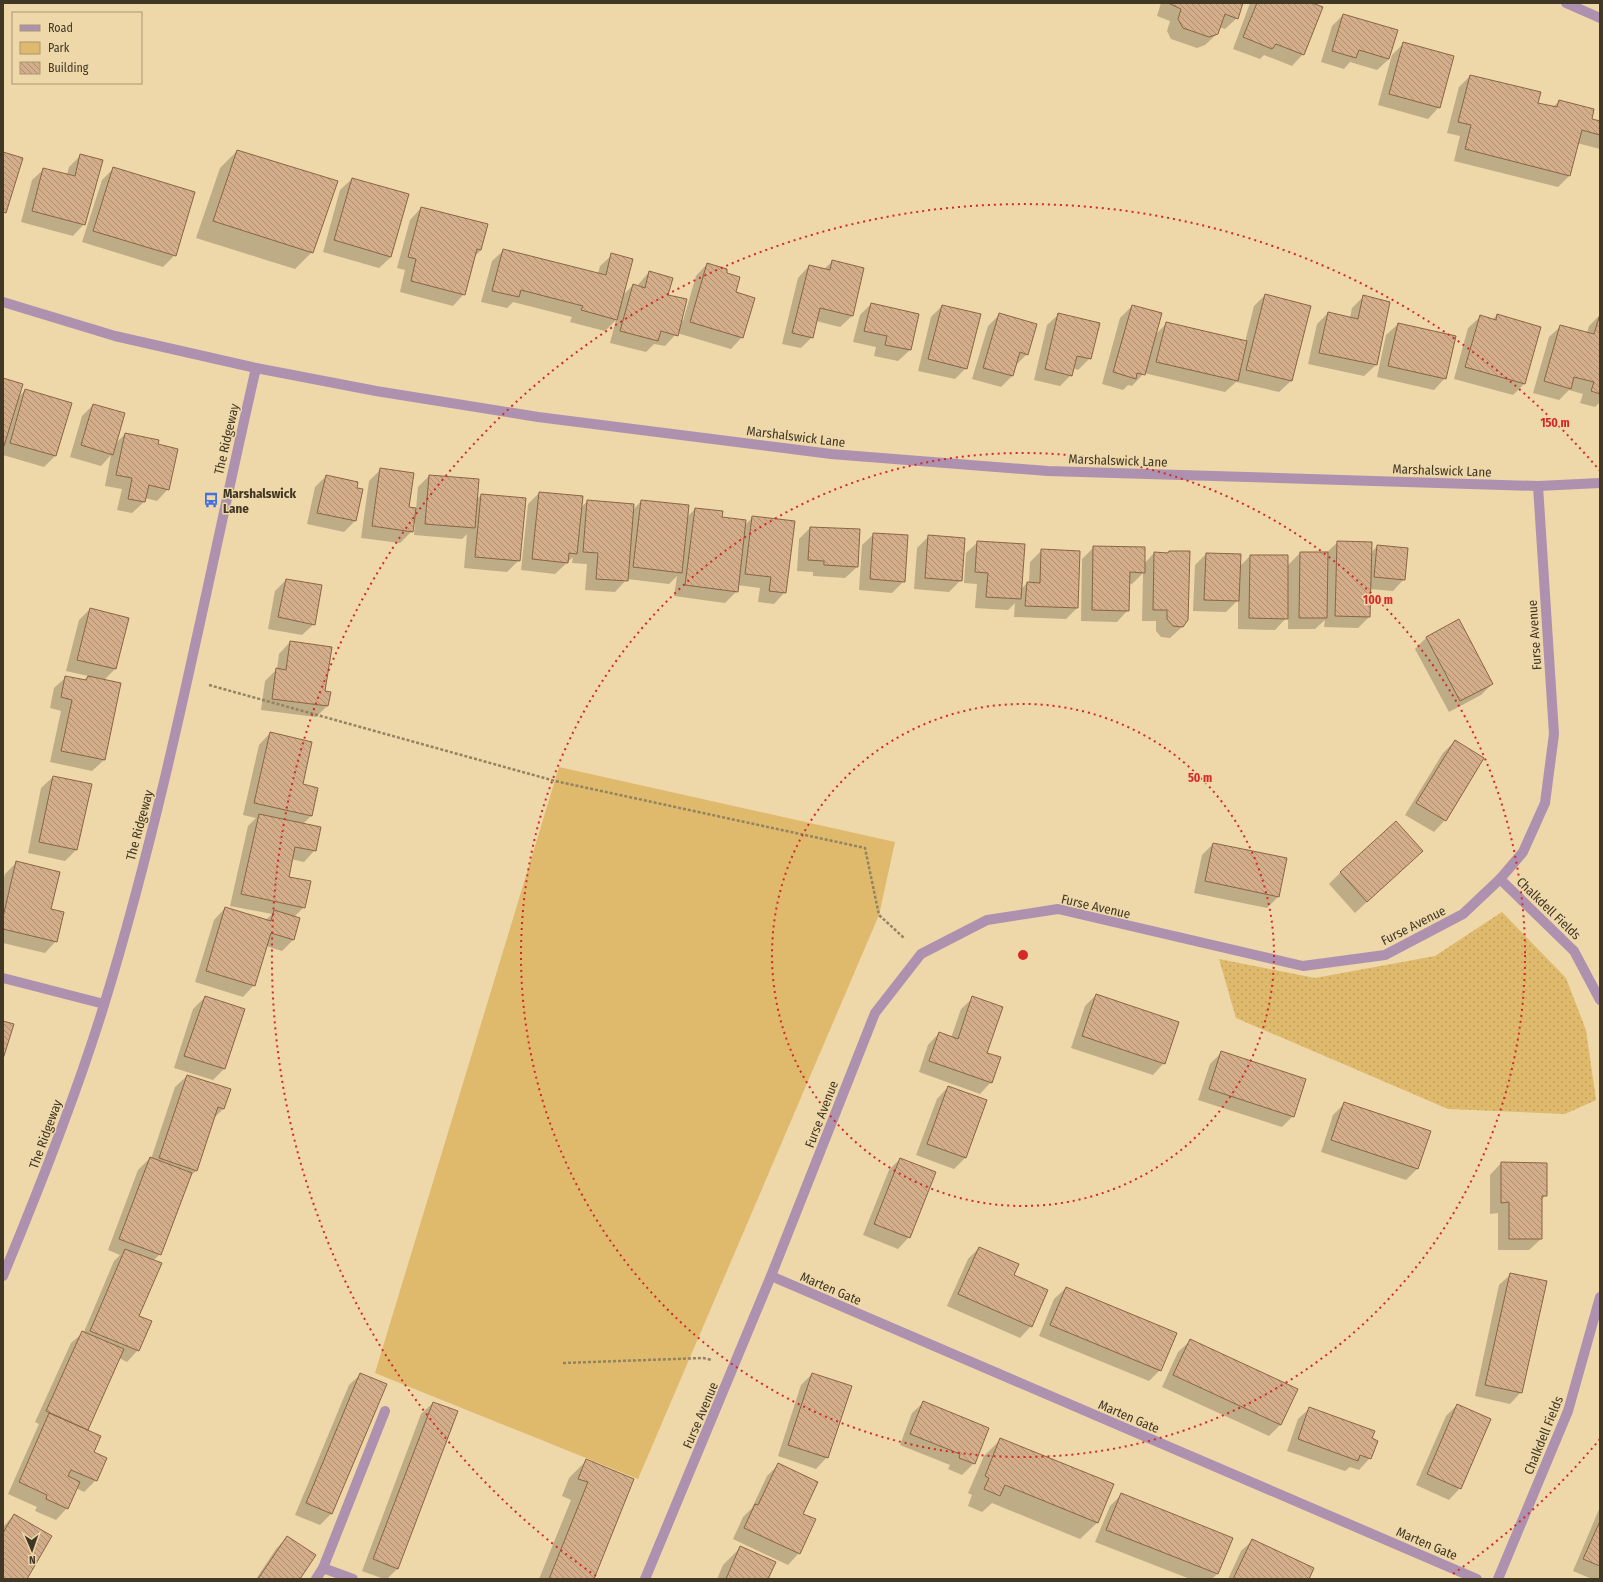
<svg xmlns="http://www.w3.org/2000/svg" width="1603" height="1582" font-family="'Fira Sans Condensed',sans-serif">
<defs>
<pattern id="grass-dots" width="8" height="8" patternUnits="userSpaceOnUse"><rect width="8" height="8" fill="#dfba6c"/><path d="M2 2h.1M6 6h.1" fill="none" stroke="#c0a05d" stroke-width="1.8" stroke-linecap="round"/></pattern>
<pattern id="building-back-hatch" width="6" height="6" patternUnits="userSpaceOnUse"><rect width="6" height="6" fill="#d4ae8a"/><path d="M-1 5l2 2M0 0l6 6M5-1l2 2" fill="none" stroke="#ad8e71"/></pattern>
</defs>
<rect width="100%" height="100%" fill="#eed7a9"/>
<path fill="url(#grass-dots)" d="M1502,912L1566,978L1586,1030L1596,1100L1565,1114L1448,1109L1236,1018L1219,959L1315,978L1435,956Z"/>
<path fill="#dfba6c" d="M559,767L895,842L879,915L638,1479L375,1373Z"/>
<g fill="#0003">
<path d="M1161,3H1242L1237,18L1225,29L1219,27L1217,34L1205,45L1197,48L1171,39L1167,31L1170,21L1157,16Z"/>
<path d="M1250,3H1309L1303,54L1292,66L1264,55L1260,59L1233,49Z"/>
<path d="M1343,15L1389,59L1377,70L1350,62L1344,69L1321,62L1332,26Z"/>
<path d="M1403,44L1439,107L1428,119L1378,105L1392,55Z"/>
<path d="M1470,76L1537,103L1553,107L1559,101L1591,120L1600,122V149L1577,143L1570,175L1558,187L1454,161L1460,136L1447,133L1459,87Z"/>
<path d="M237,151L312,252L295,269L196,238L220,168Z"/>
<path d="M81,155L84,224L73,236L21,222L32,180L44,169L67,175L69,167Z"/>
<path d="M113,169L175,255L163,267L82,242L102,180Z"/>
<path d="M352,179L391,257L379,268L323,252L340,190Z"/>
<path d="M421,208L481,250L475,256L464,294L453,306L400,292L405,270L397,268L410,220Z"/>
<path d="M504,250L598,274L600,266L612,255L622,296L633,285L637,286L649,272L683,321L696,276L707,264L725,274L735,293L742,337L731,349L677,333L665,346L654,344L646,352L610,343L616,320L605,331L570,322L572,317L513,302L507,308L481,302L492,261Z"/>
<path d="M833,261L852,316L840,327L816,321L812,337L801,348L782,344L798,278L809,266L824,269Z"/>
<path d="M1265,295L1310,306L1291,381L1279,392L1236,382L1225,392L1144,373L1132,386L1128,385L1123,390L1102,384L1120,318L1132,306L1155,335L1167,323L1245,342L1254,306Z"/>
<path d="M1363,297L1389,302L1376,365L1364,376L1308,364L1317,324L1328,313L1350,318L1352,308Z"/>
<path d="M871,304L918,314L910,350L898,361L874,356L876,347L853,342L860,315Z"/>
<path d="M942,306L966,368L955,379L918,371L931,317Z"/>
<path d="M1000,314L1027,354L1015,366L1012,376L1001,387L972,379L988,326Z"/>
<path d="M1059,314L1090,358L1078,370L1073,368L1071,375L1060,386L1034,380L1047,325Z"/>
<path d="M1497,315L1540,327L1524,384L1513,395L1454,379L1468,328L1480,317L1492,320Z"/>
<path d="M1600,315V402L1595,407L1580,403L1583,394L1569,390L1559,400L1533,393L1549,337L1561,326L1587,333L1589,326Z"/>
<path d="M1398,324L1445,378L1434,390L1377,377L1386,335Z"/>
<path d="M3,379L18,398L25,390L55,456L44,467L3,455Z"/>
<path d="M93,405L116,443L125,434L157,445L168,489L157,501L145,498L144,502L132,513L117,510L122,489L105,486L111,455L101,466L70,457L82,416Z"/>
<path d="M380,470L408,508L416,509L418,487L429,476L476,500L481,495L519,560L507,572L464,568L467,534L462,539L414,535L415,523H413L412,531L400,543L361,538L369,481Z"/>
<path d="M326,476L355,521L344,532L307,524L315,487Z"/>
<path d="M539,493L580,508L588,501L633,510L641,501L687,517L695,509L745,525L753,517L785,592L774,604L758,602L760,588L737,585V591L725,603L674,596L677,576L669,584L627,579L615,592L585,590L587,564L572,563L573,557L555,574L521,570L528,504Z"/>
<path d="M810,528L857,567L845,578L813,576V572L797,571L799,539Z"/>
<path d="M874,534L904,581L892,593L859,590L862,545Z"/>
<path d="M929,536L961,580L949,592L914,589L917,548Z"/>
<path d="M978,542L1020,590L1027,583H1029L1030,562L1042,550L1077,608L1066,619L1014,617L1015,603L1008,610L975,608L977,584L964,583L966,553Z"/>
<path d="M1338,542L1371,553L1377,546L1404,579L1393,591L1370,589L1369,617L1358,628L1324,627L1325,620L1315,629H1288V616L1275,630L1238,629V600L1226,612L1193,611L1195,565L1206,554L1239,567L1250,556L1287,566L1300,553H1326Z"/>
<path d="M1094,547L1144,564L1154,553L1189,552L1182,627L1170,638L1161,637L1156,631V621H1142L1143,573L1132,584L1129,583L1128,610L1117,622L1081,621L1082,559Z"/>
<path d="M286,580L314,624L302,635L268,629L275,591Z"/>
<path d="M90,609L128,618L115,669L104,680L120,683L104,760L92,771L50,762L61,711L50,708L54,688L66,677L84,681L88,676L66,671L79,620Z"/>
<path d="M1427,637L1492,684L1481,695L1449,712L1415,649Z"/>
<path d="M290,642L324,692L327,706L316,717L261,710L265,681L277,669L279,654Z"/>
<path d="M270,733L301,784L317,788L311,816L303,824L315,850L304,862L291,859L287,877L304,907L294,917L293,940L282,951L266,946L254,985L243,997L195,982L214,920L225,908L266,920L272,914L230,906L248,826L256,818L243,815L259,745Z"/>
<path d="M1455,741L1445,820L1434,832L1405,815L1443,753Z"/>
<path d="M53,777L76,850L65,861L28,853L41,788Z"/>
<path d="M1213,844L1286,859L1278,897L1267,908L1194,893L1202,855Z"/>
<path d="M1410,862L1355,913L1329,884L1341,872Z"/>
<path d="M16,863L49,910L56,941L45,953L3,943V882L5,874Z"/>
<path d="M1096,995L1164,1063L1153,1075L1071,1048L1085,1006Z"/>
<path d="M205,997L244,1010L224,1069L213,1080L174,1068L193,1009Z"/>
<path d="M973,998L991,1082L980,1094L919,1072L928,1045L939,1033L951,1038L961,1009Z"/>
<path d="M1221,1053L1293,1116L1282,1127L1198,1100L1210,1064Z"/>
<path d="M187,1076L223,1109L213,1119L196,1171L189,1177L160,1254L153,1261L138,1316V1350L127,1362L119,1358L86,1430L93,1453L96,1480L84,1492L76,1488L67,1508L56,1520L35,1511L37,1507L8,1494L39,1424L35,1422L71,1343L84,1332L114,1261L120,1255L108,1250L138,1170L150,1158L151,1159L175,1087Z"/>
<path d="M948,1087L965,1158L954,1169L916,1155L937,1099Z"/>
<path d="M1345,1103L1417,1169L1406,1180L1321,1152L1333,1115Z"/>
<path d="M900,1159L909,1237L898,1249L863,1235L889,1170Z"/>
<path d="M1501,1163L1546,1195L1541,1200V1239L1529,1250H1498V1213L1490,1214V1175Z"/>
<path d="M979,1248L1013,1275L1031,1326L1020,1338L947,1306L968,1259Z"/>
<path d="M1511,1274L1521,1392L1510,1404L1475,1396L1499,1285Z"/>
<path d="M1066,1288L1160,1370L1149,1381L1039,1336L1054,1299Z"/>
<path d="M1190,1341L1280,1425L1269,1436L1162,1387L1178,1352Z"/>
<path d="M361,1374L331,1514L320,1525L295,1515L349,1385Z"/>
<path d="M812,1374L827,1457L816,1469L778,1456L801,1385Z"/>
<path d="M924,1402L974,1463L962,1475L948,1469L950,1465L900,1445L912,1413Z"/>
<path d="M433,1403L398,1568L387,1579H384L362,1571L421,1414Z"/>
<path d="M1457,1405L1460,1488L1449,1500L1416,1485L1446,1416Z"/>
<path d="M1310,1408L1371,1439L1370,1458L1359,1470L1350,1467L1345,1471L1287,1451L1298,1419Z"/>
<path d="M1001,1439L1098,1522L1080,1539L992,1503L982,1512L968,1506L972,1495L968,1493L984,1456Z"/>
<path d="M586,1461L633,1479L593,1579H539L571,1500L562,1496L569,1478Z"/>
<path d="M778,1465L802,1514L799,1553L788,1565L733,1539L743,1517L752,1508L767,1476Z"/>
<path d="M1121,1495L1231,1538L1217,1574L1212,1579H1190L1095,1542L1110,1506Z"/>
<path d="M1600,1507V1579H1592L1573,1571Z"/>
<path d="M14,1515L26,1579H3V1527Z"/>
<path d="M287,1537L299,1579H256L276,1549Z"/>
<path d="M1253,1540L1307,1579H1228L1241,1551Z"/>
<path d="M740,1548L767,1579H717L723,1565Z"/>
</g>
<g fill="url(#building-back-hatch)" stroke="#896645">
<path d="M1168,3H1243L1238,19L1225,14L1218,34L1209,37L1183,28L1178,19L1181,9Z"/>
<path d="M1257,3H1312L1323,7L1304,55L1276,44L1272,49L1243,37Z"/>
<path d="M1343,14L1398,30L1389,59L1359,50L1356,58L1332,51Z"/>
<path d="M1403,42L1454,56L1440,108L1389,94Z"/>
<path d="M1470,75L1541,92L1538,103L1557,107L1559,100L1594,109L1592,119L1600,121V135L1582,130L1570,176L1465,149L1471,125L1458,122Z"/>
<path d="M237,150L338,181L313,253L213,221Z"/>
<path d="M3,152L23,158L6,213L3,212Z"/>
<path d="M80,154L103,160L85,225L32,211L43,168L75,176Z"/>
<path d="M113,167L195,192L176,256L93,231Z"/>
<path d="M352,178L409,194L391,257L334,240Z"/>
<path d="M421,207L488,224L481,250L477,249L465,295L411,281L416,259L408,257Z"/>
<path d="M503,249L606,275L611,253L633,259L617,320L581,310L583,306L521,290L519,297L492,291Z"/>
<path d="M832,260L864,268L853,316L820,308L813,338L792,333L809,265L830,270Z"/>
<path d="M707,263L727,269V273L740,277L736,292L755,298L743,338L690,322Z"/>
<path d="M649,271L673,278L668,295L687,299L678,336L661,331L658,341L620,331L633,284L645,288Z"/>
<path d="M1265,294L1311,306L1292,381L1246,370Z"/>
<path d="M1363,295L1390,302L1377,365L1319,353L1328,312L1358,319Z"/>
<path d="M871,303L919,314L911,350L885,345L887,336L864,331Z"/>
<path d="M942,305L981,314L967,369L928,359Z"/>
<path d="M1132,305L1162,313L1145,375L1137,373L1136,379L1113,372Z"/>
<path d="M999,313L1037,324L1028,355L1020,352L1013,376L983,368Z"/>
<path d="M1058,313L1100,323L1091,359L1077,356L1072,376L1045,369Z"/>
<path d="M1497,314L1541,327L1525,384L1465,367L1480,315L1496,320Z"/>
<path d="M1600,314V394L1591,391L1594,382L1574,377L1571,389L1544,381L1560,325L1594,334Z"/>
<path d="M1166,322L1247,341L1238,381L1156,362Z"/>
<path d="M1398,323L1456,336L1446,379L1388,366Z"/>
<path d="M3,378L23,384L4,446L3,445Z"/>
<path d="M25,389L72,403L56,456L10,443Z"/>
<path d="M93,404L125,413L113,455L81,445Z"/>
<path d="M125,433L159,440L158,444L178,449L169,490L149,485L145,502L128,499L132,478L116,475Z"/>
<path d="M380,468L414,473L409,507L416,508L413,532L372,526Z"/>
<path d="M326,475L358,482L357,488L363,489L356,521L317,513Z"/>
<path d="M429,475L479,479L475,528L425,524Z"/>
<path d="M539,492L583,496L577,554L569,553L568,563L532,559Z"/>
<path d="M481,494L526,498L520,561L475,557Z"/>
<path d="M587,500L634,504L628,581L596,579L598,553L583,552Z"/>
<path d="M641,500L689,505L682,573L633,567Z"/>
<path d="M695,508L723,511L722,517L746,520L738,592L685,585Z"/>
<path d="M752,516L795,521L786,593L769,591L771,577L745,574Z"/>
<path d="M810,527L860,529L858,567L824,565V561L808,560Z"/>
<path d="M873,533L908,535L905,582L870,579Z"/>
<path d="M928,535L965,538L962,581L925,578Z"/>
<path d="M977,541L1025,544L1021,599L986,597L988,573L975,572Z"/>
<path d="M1337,541L1372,542L1370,617L1335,616Z"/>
<path d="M1377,545L1408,548L1405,580L1374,577Z"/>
<path d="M1093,546L1145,547V573L1130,572L1129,611L1092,610Z"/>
<path d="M1041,549L1080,551L1078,608L1025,606L1027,582L1040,583Z"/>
<path d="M1169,551H1190L1188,620L1183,627L1173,626L1167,619V610H1153L1154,552L1168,553Z"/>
<path d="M1300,552H1328L1327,618H1299Z"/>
<path d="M1206,553L1241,554L1239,601L1204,600Z"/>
<path d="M1250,555H1288V619L1249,618Z"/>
<path d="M286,579L322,585L315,625L278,617Z"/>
<path d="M90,608L129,618L116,669L77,660Z"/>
<path d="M1459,619L1493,684L1460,701L1426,637Z"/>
<path d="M290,641L332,647L325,691L331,692L328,706L272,699L276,668L286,670Z"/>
<path d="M65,676L86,680L88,676L121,683L105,760L61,751L72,700L61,697Z"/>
<path d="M270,732L312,742L303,784L318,788L312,816L254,803Z"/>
<path d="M1455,740L1484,758L1446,821L1416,803Z"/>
<path d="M53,776L92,784L77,850L39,842Z"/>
<path d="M259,814L321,827L316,851L295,847L289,877L311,881L305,908L241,894Z"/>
<path d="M1396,821L1423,851L1367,902L1340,872Z"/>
<path d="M1213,843L1287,858L1279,897L1205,881Z"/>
<path d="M16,861L60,872L51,909L64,912L57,942L3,929V917Z"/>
<path d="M225,907L271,921L274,910L300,918L294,940L271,933L255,986L206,971Z"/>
<path d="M1096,994L1179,1022L1165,1064L1082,1036Z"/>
<path d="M205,996L245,1009L225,1069L184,1056Z"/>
<path d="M972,996L1003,1007L987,1053L1001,1057L992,1083L929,1061L939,1032L958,1039Z"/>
<path d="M3,1021L14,1024L3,1059Z"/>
<path d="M1221,1051L1306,1079L1294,1117L1209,1089Z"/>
<path d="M187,1075L231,1089L224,1109L218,1107L197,1171L159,1158Z"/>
<path d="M948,1086L987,1100L966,1158L927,1144Z"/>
<path d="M1344,1102L1431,1131L1418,1169L1331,1140Z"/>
<path d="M150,1157L192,1173L161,1255L119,1239Z"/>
<path d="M900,1158L936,1172L910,1238L874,1224Z"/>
<path d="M1501,1162L1547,1163V1196H1542V1239H1509V1202L1501,1203Z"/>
<path d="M979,1247L1019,1264L1014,1275L1048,1290L1032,1327L958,1294Z"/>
<path d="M125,1249L162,1263L139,1316L152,1321L139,1351L90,1331Z"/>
<path d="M1510,1273L1547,1281L1522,1393L1485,1385Z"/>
<path d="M1066,1287L1177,1333L1161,1371L1050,1325Z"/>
<path d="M82,1331L124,1349L88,1430L46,1411Z"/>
<path d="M1190,1339L1298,1389L1281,1425L1173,1375Z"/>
<path d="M360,1373L387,1384L332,1514L306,1503Z"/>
<path d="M812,1373L852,1386L828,1458L788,1445Z"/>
<path d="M923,1401L989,1428L975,1464L959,1458L960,1454L910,1434Z"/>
<path d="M433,1402L458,1411L398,1569L373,1559Z"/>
<path d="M1457,1404L1491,1419L1461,1489L1427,1474Z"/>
<path d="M1309,1407L1375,1431L1372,1438L1378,1441L1371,1459L1360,1455L1358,1461L1298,1439Z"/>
<path d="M49,1413L101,1436L94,1452L107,1458L97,1481L71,1470L68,1476L80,1482L68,1509L46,1499L47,1495L19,1482Z"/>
<path d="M1000,1438L1114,1484L1098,1523L1005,1485L1000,1496L984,1489L989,1478L985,1476Z"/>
<path d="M586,1459L634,1479L594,1579H549L588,1482L578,1479Z"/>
<path d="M778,1463L818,1482L803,1514L816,1519L800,1554L744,1528L755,1504L758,1505Z"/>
<path d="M1121,1493L1233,1538L1218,1574L1106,1530Z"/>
<path d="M14,1514L52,1536L27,1579H3V1533Z"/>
<path d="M1600,1521V1566L1583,1559Z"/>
<path d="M287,1536L316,1555L300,1579H258Z"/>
<path d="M1252,1539L1314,1568L1309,1579H1233Z"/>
<path d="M740,1546L776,1562L768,1579H726Z"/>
</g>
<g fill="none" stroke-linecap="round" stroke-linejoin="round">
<g stroke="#938363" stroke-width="2.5" stroke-dasharray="3 2" stroke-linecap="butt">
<path d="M209,685L555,781L865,848L879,915L904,938"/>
<path d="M563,1363L703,1358L712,1360"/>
</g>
<g stroke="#ae90af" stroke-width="10">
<path d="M323,1568L353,1579"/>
<path d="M316,1579L323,1568L385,1411"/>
</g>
<g stroke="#ae90af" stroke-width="10">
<path d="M1566,3L1600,18"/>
<path d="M1500,879L1574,951L1600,1000"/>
<path d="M3,978L104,1004"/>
<path d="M3,1276C40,1187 76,1096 104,1005C168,796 207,581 256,368"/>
<path d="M771,1276L1477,1579"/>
<path d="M645,1579L771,1276L875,1013L921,954L987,920L1058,909L1303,966L1385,955L1463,914L1500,879L1523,852L1545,803L1554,734L1538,486"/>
<path d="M1498,1579L1568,1411L1600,1297"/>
</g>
<path stroke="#ae90af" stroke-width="10" d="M3,302L115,336L256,368L376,391L538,417L831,454L1048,471L1538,486L1600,483"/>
</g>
<g fill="none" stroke="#d62828" stroke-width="2" stroke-dasharray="2 4">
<circle cx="1023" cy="955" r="251"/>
<circle cx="1023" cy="955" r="502"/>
<path d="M1600 1439A753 753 0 0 1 1450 1576M596 1576A753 753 0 1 1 1600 471"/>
</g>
<defs>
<g id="bus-bare" transform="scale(1.2)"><path d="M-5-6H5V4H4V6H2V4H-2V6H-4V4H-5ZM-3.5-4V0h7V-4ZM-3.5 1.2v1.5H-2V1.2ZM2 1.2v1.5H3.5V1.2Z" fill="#4371e3" stroke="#eed7a9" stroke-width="2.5" paint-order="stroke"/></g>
</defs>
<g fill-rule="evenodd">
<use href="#bus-bare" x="211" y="500"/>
</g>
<g text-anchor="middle" stroke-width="3" stroke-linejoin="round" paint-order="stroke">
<g font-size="13" fill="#403724" stroke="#eed7a9">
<text transform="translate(796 436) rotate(7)" y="5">Marshalswick Lane</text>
<text transform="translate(226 439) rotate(-77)" y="5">The Ridgeway</text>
<text transform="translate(1118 460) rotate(2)" y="5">Marshalswick Lane</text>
<text transform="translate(1442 470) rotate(2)" y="5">Marshalswick Lane</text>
<text transform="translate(1534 635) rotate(-94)" y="5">Furse Avenue</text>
<text transform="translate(139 825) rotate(-75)" y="5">The Ridgeway</text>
<text transform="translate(1096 906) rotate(13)" y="5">Furse Avenue</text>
<text transform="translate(1549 908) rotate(44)" y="5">Chalkdell Fields</text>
<text transform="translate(1413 925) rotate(-27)" y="5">Furse Avenue</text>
<text transform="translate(821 1114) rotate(-69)" y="5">Furse Avenue</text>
<text transform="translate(45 1134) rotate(-70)" y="5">The Ridgeway</text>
<text transform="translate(831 1288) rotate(23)" y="5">Marten Gate</text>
<text transform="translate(700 1415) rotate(-67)" y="5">Furse Avenue</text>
<text transform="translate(1129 1416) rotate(23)" y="5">Marten Gate</text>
<text transform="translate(1543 1435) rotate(-68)" y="5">Chalkdell Fields</text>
<text transform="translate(1427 1543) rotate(23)" y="5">Marten Gate</text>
</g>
<g font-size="13" font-weight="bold" fill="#403724" stroke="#eed7a9" text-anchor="start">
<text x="223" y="498">Marshalswick<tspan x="223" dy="15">Lane</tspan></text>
</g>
</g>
<circle cx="1023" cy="955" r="6" fill="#d62828" stroke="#eed7a9" stroke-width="2"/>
<g font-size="12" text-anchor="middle" font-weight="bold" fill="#d62828" stroke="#eed7a9" stroke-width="3" stroke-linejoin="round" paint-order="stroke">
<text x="1555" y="427">150 m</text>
<text x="1378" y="604">100 m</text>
<text x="1200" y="782">50 m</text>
</g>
<rect width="1603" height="1582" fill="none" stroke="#403724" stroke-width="8"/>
<rect x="12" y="12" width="130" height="72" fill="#eed7a9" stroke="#a89774"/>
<rect x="20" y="25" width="20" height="6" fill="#ae90af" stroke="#a89774"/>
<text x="48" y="32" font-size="12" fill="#403724">Road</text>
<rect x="20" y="42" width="20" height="12" fill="#dfba6c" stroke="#a89774"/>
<text x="48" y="52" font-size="12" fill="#403724">Park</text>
<rect x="20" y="62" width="20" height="12" fill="url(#building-back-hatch)" stroke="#a89774"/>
<text x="48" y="72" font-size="12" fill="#403724">Building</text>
<g transform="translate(32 1550) rotate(178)" stroke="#eed7a9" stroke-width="3" paint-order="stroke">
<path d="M0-3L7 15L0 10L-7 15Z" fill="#403724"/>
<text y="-6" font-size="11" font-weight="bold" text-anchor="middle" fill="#403724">N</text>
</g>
</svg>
